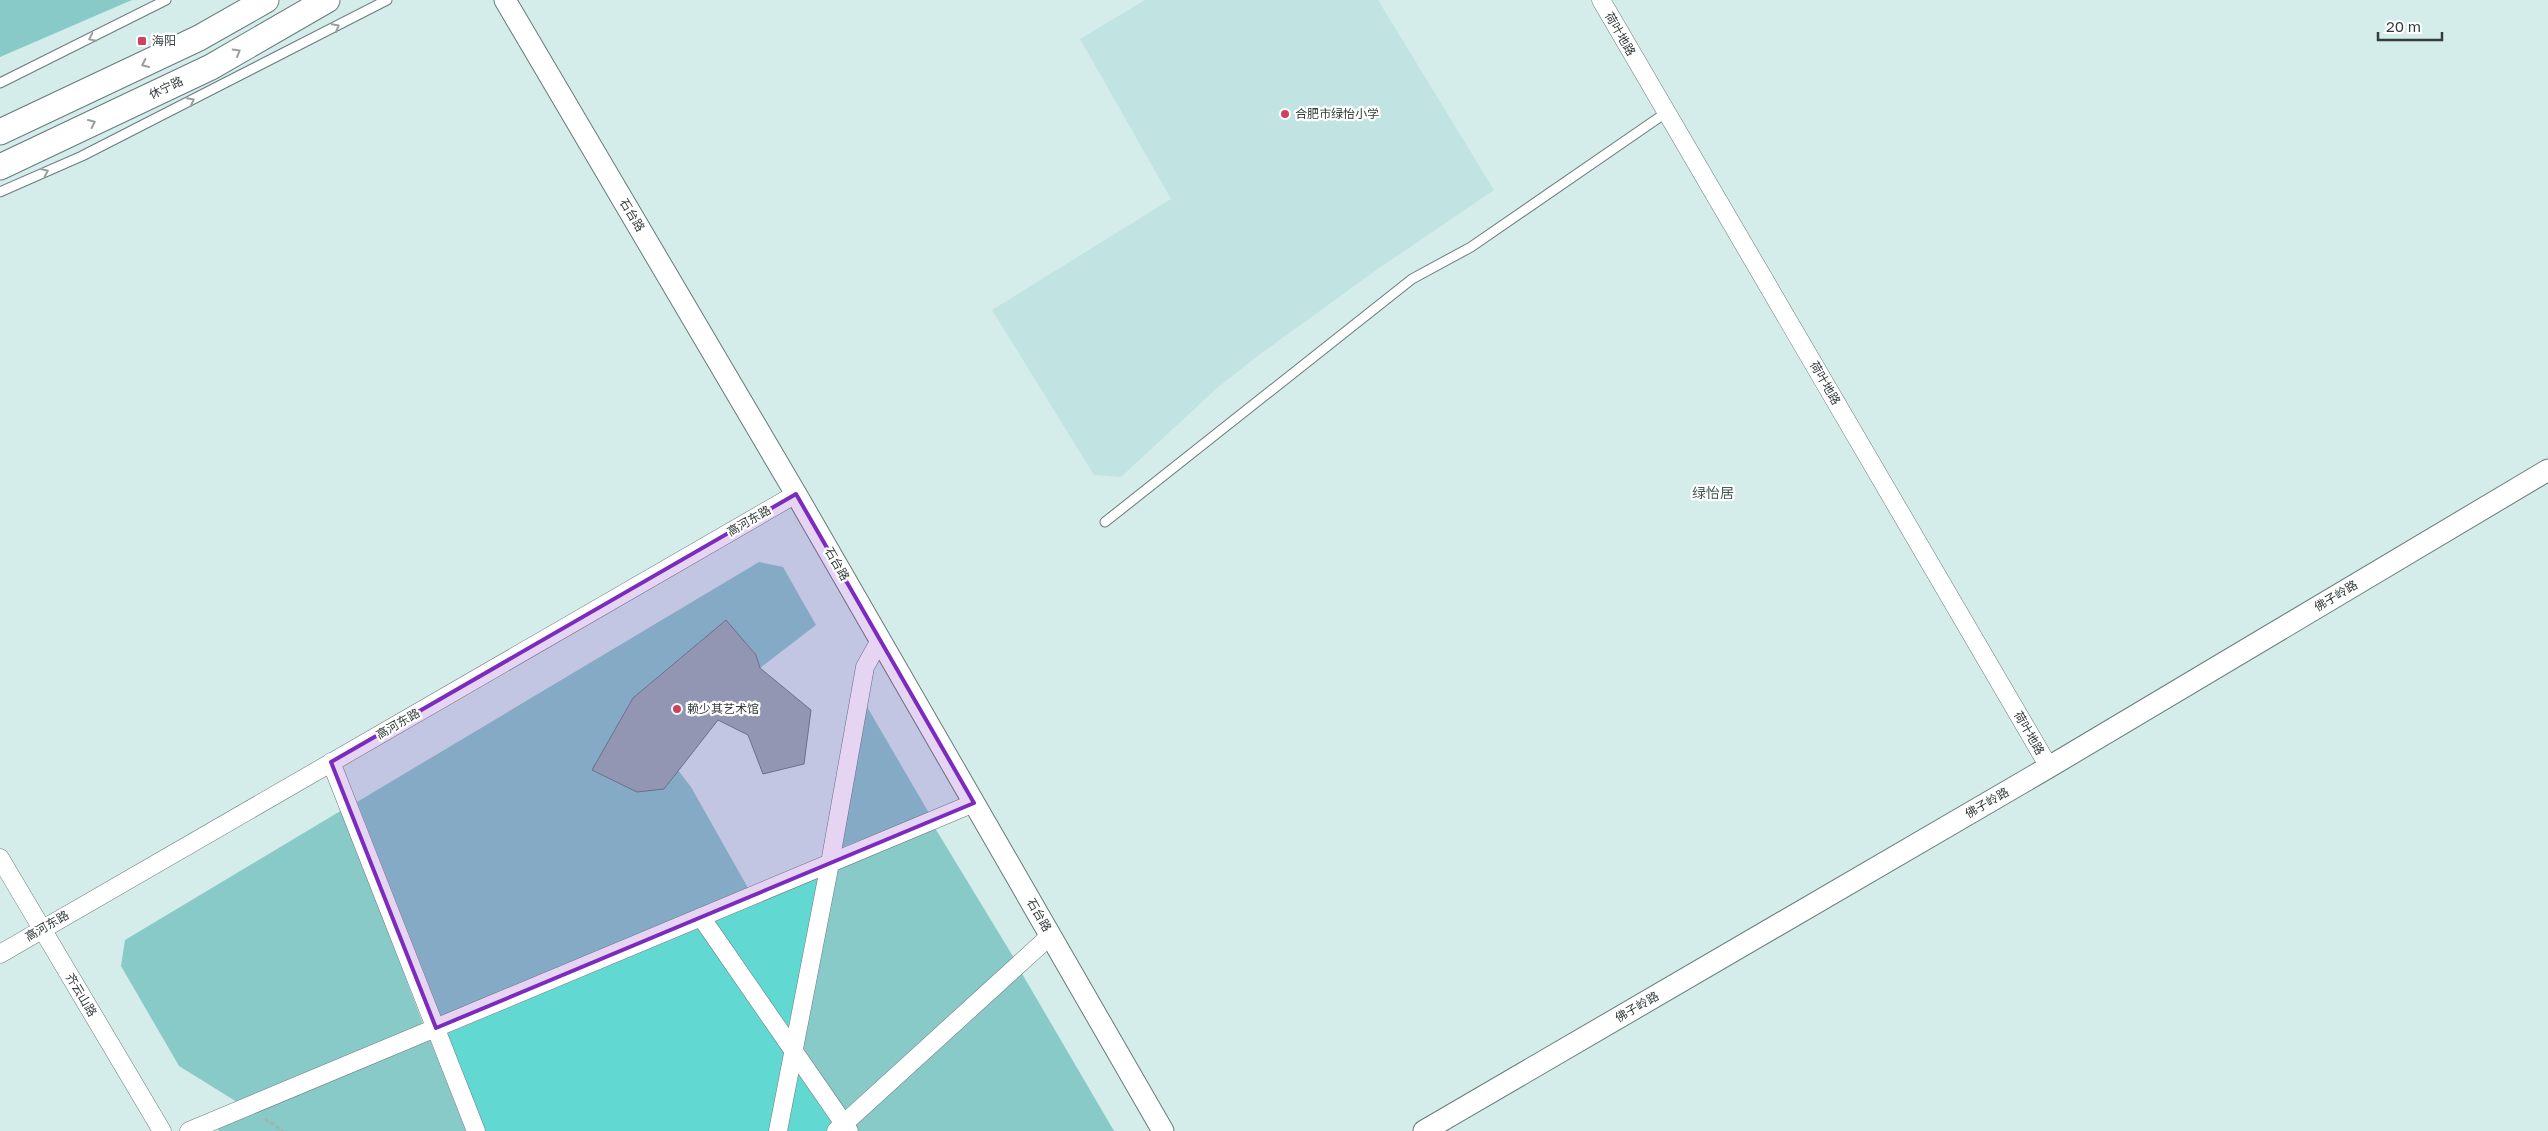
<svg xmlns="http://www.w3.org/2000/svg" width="2548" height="1131" font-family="'Golos Text','Noto Sans SC',sans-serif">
<rect width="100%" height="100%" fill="#d4edeb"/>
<path fill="#c1e3e1" d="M1145,0H1378L1494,190L1375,271L1259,355L1217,388L1121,477L1094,475L992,310L1171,199L1080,39Z"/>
<g fill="#88cac7">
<path d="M0,0H132L0,57Z"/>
<path d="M759,562L783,567L816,625L760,668L756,655L726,620L633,698L593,770L637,792L664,789L678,770L691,787L748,888L441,1016L357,802Z"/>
<path d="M866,705L929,813L838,849Z"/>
<path d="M342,810L423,1024L237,1102L179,1066L121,966L125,940Z"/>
<path d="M935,828L1014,958L844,1111L798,1043L832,869Z"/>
<path d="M1021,972L1114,1131H858L854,1125Z"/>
<path d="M430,1040L466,1131H219L216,1127Z"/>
</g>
<g fill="#62d8d3">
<path d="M825,871L793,1036L713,919Z"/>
<path d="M698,927L833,1124L826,1131H485L446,1034Z"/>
</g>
<path fill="#99b1af" stroke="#687f7d" d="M726,620L756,655L760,668L811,710L804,764L763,774L748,735L718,720L664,789L637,792L592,770L633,698Z"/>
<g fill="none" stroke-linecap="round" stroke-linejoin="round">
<g stroke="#667c7b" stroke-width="11">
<g id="service">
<path d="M0,83L166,0"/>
<path d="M0,192L82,156L387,0"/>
<path d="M1105,522L1412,279L1471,247L1667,112"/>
</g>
</g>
<g stroke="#667c7b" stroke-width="19">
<g id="minor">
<path d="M1601,0L2049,767"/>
<path d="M331,762L476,1131"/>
<path d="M0,858L162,1131"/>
<path d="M701,917L849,1131"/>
<path d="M0,954L796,494"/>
<path d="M189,1131L974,803"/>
<path d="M778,1131L830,863L865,667L880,640"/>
<path d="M836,1131L1051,935"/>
</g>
</g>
<g stroke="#667c7b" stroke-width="23">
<g id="tertiary">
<path d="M505,0L796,494L1163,1131"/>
<path d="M1424,1131L2049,767L2548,470"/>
</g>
</g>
<g stroke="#667c7b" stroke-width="27">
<g id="secondary">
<path d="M0,132L199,38L266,0"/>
<path d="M0,167L211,67L327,0"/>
</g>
</g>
<path stroke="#a0b4b2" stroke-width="3" stroke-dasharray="4 2.5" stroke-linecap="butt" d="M265,1119L283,1131"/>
<use href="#service" stroke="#fff" stroke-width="9"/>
<use href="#minor" stroke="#fff" stroke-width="18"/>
<use href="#tertiary" stroke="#fff" stroke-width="21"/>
<use href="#secondary" stroke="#fff" stroke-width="25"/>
</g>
<defs><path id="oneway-chevron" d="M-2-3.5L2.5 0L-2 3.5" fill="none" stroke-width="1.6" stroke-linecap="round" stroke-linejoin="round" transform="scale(1.25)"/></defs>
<g stroke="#999e9e">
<use href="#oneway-chevron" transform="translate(336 27) rotate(-28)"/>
<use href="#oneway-chevron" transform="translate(92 38) rotate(154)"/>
<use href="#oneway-chevron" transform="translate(237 52) rotate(-30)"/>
<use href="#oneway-chevron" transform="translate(145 64) rotate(155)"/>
<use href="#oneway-chevron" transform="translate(191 101) rotate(-27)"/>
<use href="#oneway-chevron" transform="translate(92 123) rotate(-25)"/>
<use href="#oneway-chevron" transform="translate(45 172) rotate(-24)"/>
</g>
<path fill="#7b2cbf" fill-opacity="0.2" stroke="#7b2cbf" stroke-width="4" stroke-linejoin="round" d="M796,494L974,803L436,1028L331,762Z"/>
<g fill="#d04160" stroke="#fff" stroke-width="2">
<rect x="137" y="36" width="10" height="10" rx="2.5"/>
<circle cx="1285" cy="114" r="5"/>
<circle cx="677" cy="709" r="5"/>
</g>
<g text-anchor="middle" stroke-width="4.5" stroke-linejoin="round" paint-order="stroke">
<g font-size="12" fill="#333d3c" stroke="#fff">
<text transform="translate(1620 34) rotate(60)" y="4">荷叶地路</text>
<text transform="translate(166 88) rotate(-25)" y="4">休宁路</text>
<text transform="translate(632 215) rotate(59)" y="4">石台路</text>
<text transform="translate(1825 383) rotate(60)" y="4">荷叶地路</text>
<text transform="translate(749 521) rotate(-30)" y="4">高河东路</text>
<text transform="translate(837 564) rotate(60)" y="4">石台路</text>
<text transform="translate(2336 596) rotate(-31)" y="4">佛子岭路</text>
<text transform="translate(398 724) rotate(-30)" y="4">高河东路</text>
<text transform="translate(2029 733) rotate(60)" y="4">荷叶地路</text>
<text transform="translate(1987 803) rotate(-30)" y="4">佛子岭路</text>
<text transform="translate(1039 915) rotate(60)" y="4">石台路</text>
<text transform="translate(47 926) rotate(-30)" y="4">高河东路</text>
<text transform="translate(81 995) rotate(59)" y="4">齐云山路</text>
<text transform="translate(1637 1007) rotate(-30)" y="4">佛子岭路</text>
</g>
<g font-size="12" fill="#333d3c" stroke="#fff" text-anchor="start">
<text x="152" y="45">海阳</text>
<text x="1295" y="118">合肥市绿怡小学</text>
<text x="687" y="713">赖少其艺术馆</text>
</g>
<g font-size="14" fill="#435857" stroke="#fff">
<text x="1713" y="498">绿怡居</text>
</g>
</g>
<path d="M2378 32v8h64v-8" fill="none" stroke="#333d3c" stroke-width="2.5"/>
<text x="2386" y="32" font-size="15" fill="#333d3c" stroke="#ffffff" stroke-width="4" paint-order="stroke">20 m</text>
</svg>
